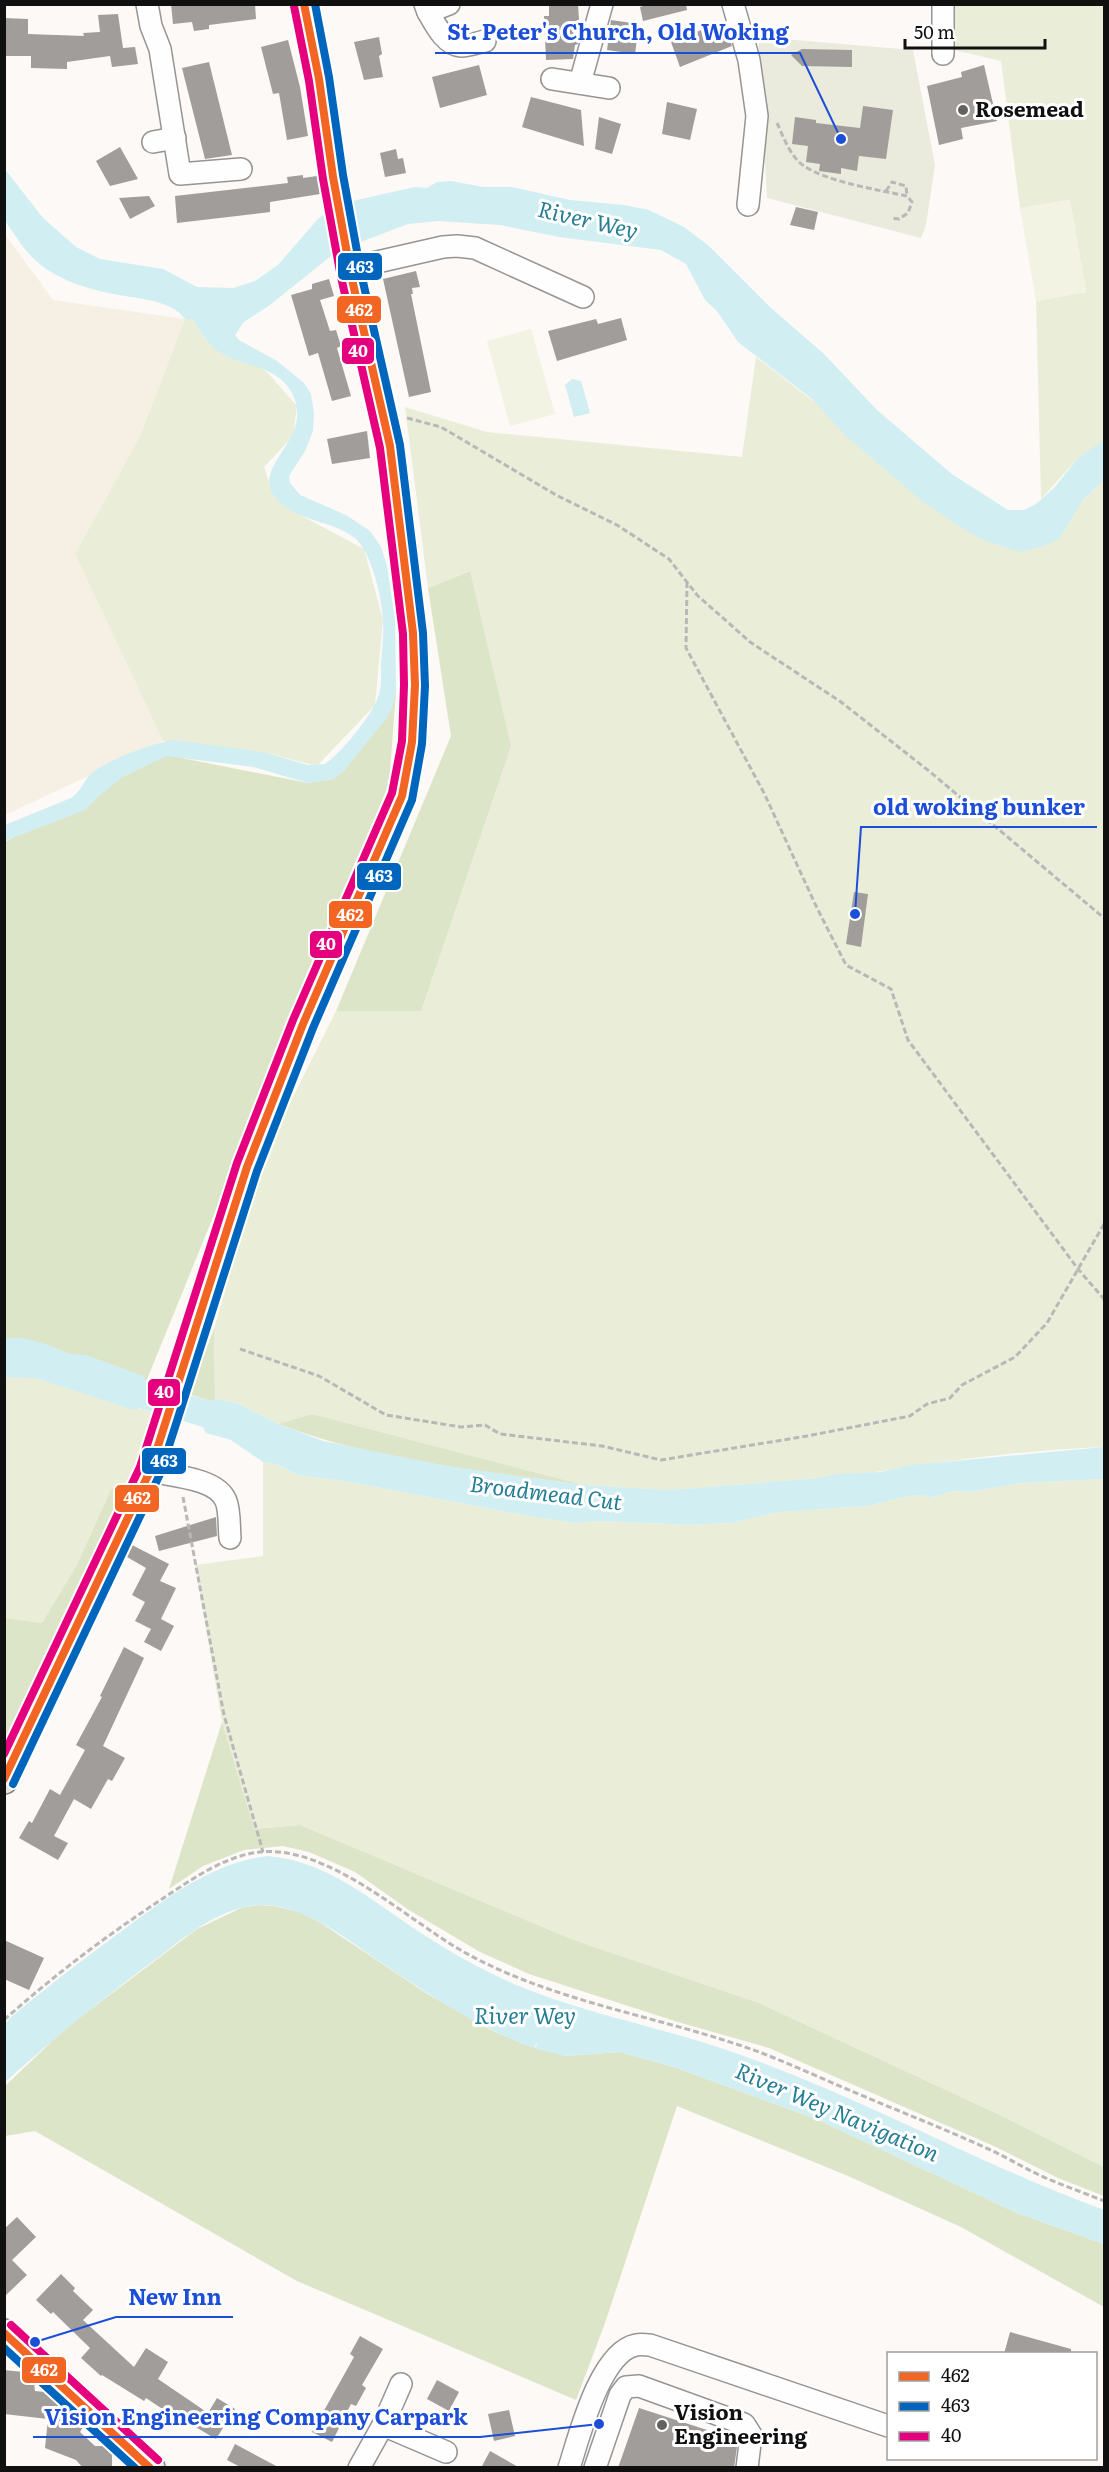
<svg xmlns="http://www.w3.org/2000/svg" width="1109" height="2472" font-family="Literata,serif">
<rect width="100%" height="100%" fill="#fcf9f6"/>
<path fill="#f6f0e4" d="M4,233L53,300L185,319L140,436L75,554L163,741L5,815Z"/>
<g fill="#eaeed9">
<path d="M953,5H1104V441L1078,458L1041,499L1036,301L1086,292L1070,200L1020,208L1001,61L954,50Z"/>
<path d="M185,319H193L204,338L267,372L297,406L293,436L264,467L271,488L289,509L364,549L383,620L375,705L317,766L263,752L163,741L75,554L140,436Z"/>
<path d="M756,357L812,400L1059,539L1083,500L1104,480V1447C1030,1450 955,1459 882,1471C860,1475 839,1474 818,1478L670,1490L584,1485L312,1414L278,1424L237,1403L215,1399L214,1329L264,1155L336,1011H421L469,571L428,588L405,407L487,432L742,457Z"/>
<path d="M21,1376L35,1378L158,1414L138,1476L78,1563L42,1623L5,1618L4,1377Z"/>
<path d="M263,1462L279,1465L298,1475L350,1482L529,1516L576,1523L601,1521L689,1525L731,1523L779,1512L867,1506L908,1496L925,1495L929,1498L954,1491L969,1492L1021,1483L1104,1479V2167L1002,2116L759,2003L571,1939L300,1825L253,1829L222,1722L195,1565L263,1556Z"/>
</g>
<g fill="#dde5c8">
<path d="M470,571L511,746L421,1011H336L451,736L428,588Z"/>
<path d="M396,692L389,784L146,1382L5,1340V842L102,787L167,755L308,783L344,771Z"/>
<path d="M214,1329L215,1399L210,1401L189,1394Z"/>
<path d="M312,1414L584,1485C482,1471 375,1461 278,1424Z"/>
<path d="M138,1476L5,1759V1618L42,1623L78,1563L111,1490Z"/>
<path d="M222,1722L254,1829L300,1825L571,1939L759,2003L1002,2116L1104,2167V2196L1058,2178L996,2147L769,2048L678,2022L529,1974L480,1952L409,1910L355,1872L309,1852L283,1846L244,1850L203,1866L169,1889Z"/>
<path d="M258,1905L274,1906L299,1912L321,1923L426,1993L489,2029L523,2044L566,2056L620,2052L674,2067L816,2119L1017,2213L1104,2244V2307L961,2227L848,2176L677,2106L605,2323L576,2400L297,2281L35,2131L5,2136V2086L66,2028L197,1929L241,1908Z"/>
</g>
<path fill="#eaebdc" d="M758,37L913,50L935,165L926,225L921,238L767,198Z"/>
<g fill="#f2f3e2">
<path d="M1070,200L1086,292L1036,301L1020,208Z"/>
<path d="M531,329L555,414L510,426L487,341Z"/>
</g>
<g fill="#d1eef2">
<path d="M4,168L43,218L76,247L100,259L163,269L197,287L233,288L255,281L278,265L317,220L329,210L348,202L415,187L427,188L437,182L451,181L483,187H512L570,200L624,205L649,210L684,227L709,246L771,308L824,354L877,410L953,475L1008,510H1024L1036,504L1054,488L1078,458L1104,440V480L1083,500L1059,539L1044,546L1020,552L983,540L954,523L917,497L845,435L812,399L738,342L717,311L705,300L686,264L661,250L559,237L500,225L438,221L408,224L337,251L270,305L244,322L235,335L239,340L277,361L304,383L311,394L314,414L313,431L305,451L289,476L290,483L300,495L346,515L370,531L381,547L387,566L395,620L396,692L392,708L386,719L344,771L332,780L308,783L253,767L167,756L124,776L99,796L85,810L5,841V825L71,798C80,792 82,785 88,777C100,762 155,742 174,740L263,752L308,765L325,764C342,752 371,717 378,697C382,688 381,675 381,665C382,651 384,635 383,620C382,598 372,554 356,539C333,519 290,522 273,494C254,463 315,438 292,393C277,364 238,367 215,349C205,340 199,330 193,319H185C173,303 150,300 131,297C87,290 42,279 17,238C13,232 7,225 5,219C1,207 5,181 4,168Z"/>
<path d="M572,379L581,381L590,413L574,417L565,385Z"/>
<path d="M4,1338H23L49,1345L69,1354L86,1355L144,1376L146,1382L210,1401L215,1399L237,1403L278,1424L323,1441L447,1466L584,1485L670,1490L818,1478L838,1474L880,1472L912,1465L1104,1447V1479L1021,1483L969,1492L954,1491L929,1498L925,1495L908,1496L867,1506L779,1512L731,1523L689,1525L601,1521L576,1523L529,1516L350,1482L298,1475L279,1465L263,1462L231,1440L206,1433L203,1427L139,1408L134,1410L35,1378L5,1377Z"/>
<path d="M267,1856C327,1860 373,1902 421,1933C450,1952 482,1970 514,1984C587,2015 667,2028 741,2055C866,2099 981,2165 1104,2210V2244L1017,2213L816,2119L674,2067L620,2052L566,2056L536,2049L537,2042L534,2048C477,2027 426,1993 376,1959C358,1947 339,1932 319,1922C301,1912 279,1904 259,1905C220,1907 185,1937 156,1959C103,1998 53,2039 5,2082V2024L11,2017C46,1988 82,1960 119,1933C164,1900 211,1863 267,1856Z"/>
</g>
<g fill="#a09d9b">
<path d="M171,4H255L256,19L209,25V29L194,31L192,22L173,24Z"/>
<path d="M549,4H578L580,36L578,44L575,45L573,59L546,60L544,16H549Z"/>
<path d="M649,4H686L687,10L643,21L640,7Z"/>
<path d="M118,14L123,48L135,47L138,64L112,67L110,56L67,62V69L31,68V56H6L4,18L28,19V34L84,36L83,33L100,32L98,15Z"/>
<path d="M611,20L639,24L635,54L607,50Z"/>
<path d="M724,21L732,46L680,67L671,42Z"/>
<path d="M379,37L382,54L379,56L383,77L364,80L354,42Z"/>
<path d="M288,40L300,87L308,136L287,140L279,93L273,94L261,47Z"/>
<path d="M802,49L852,50V67L802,66L791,55Z"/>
<path d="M209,62L232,155L205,159L182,68Z"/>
<path d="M479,65L487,95L440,108L432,77Z"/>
<path d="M984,65L997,121L961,128L963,139L939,145L927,86L962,77L961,72Z"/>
<path d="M531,97L581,110L584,146L522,127Z"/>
<path d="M667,102L697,109L690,140L662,134Z"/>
<path d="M863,106L893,110L886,159L859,156L857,171L841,168V174L819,171L820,164L806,162L808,146L792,144L795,117L816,120V123L860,128Z"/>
<path d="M599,117L621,124L612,154L595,149Z"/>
<path d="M120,147L138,179L110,186L96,161Z"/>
<path d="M396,149L398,159L403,158L406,173L385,177L380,153Z"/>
<path d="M303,175V178L317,176L320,194L270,202V212L177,223L175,196L288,183L287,177Z"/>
<path d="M149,196L155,206L130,219L119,198Z"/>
<path d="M796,207L818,212L814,230L790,225Z"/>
<path d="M416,271L420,287L412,288L413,294H411L431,392L409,397L383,279Z"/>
<path d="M329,279L334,296L320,300L330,331L336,330L341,346L337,348L351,396L332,401L318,353L309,356L291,295L312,289V284Z"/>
<path d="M621,318L627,340L557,361L548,331L596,319L598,324Z"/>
<path d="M367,431L370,458L332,464L327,439Z"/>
<path d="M854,892L868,894L861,947L846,944Z"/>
<path d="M216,1517L217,1536L159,1551L155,1536Z"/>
<path d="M132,1545L169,1564L160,1581L176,1588L161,1619L174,1626L161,1651L144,1642L151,1629L135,1621L145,1602L132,1595L146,1568L127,1557Z"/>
<path d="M124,1647L144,1658L103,1746L125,1758L112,1781L108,1779L91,1809L74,1799L54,1836L68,1843L58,1860L19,1838L29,1821L32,1823L50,1789L60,1795L85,1750L76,1745L102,1697L100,1696Z"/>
<path d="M4,1940L44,1958L29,1990L4,1979Z"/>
<path d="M17,2217L36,2237L12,2260L27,2275L4,2297V2229Z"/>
<path d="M61,2274L75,2288L73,2291L93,2310L83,2320L134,2367L146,2348L168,2362L158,2379L208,2413L217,2398L235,2409L216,2439L187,2422L185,2424L146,2398L144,2401L102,2375L101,2376L81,2358L90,2348L53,2312L51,2314L36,2300Z"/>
<path d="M1010,2332L1071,2349V2354H1004Z"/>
<path d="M360,2336L383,2349L362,2385L366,2388L356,2406L351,2404L332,2442L312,2432L354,2357L350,2354Z"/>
<path d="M4,2370L23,2372L22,2381L34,2382L35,2391L45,2392L83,2427L80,2432L95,2446H103L112,2454V2468H83L76,2460L45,2448L48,2419L4,2414Z"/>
<path d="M437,2380L459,2392L449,2411L427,2399Z"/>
<path d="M639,2408L738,2440L734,2468H618Z"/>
<path d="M509,2410L515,2436L494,2441L488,2414Z"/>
<path d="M235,2444L280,2468H242L227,2460Z"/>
<path d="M490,2451L520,2468H481Z"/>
</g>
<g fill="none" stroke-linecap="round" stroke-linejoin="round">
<g stroke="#969594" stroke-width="24">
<g id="minor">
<path d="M147,4L151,26L160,49L180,174L241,169"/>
<path d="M425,4L428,12L449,4"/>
<path d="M733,4L749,60L757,116L748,205"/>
<path d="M428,12C435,24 445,45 461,46C468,46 477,43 485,41"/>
<path d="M943,54V4"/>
<path d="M552,79L609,88"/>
<path d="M580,83L602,4"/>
<path d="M153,142L175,138"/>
<path d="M351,275L364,265L443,247L457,246L475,248L583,297"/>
<path d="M150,1471C172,1476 217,1478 226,1501C230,1511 229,1527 230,1538"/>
<path d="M383,2425L446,2452"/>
<path d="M359,2468L383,2425L401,2384"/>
<path d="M569,2468C579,2437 600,2352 636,2345C641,2344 646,2345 650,2345L888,2426"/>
<path d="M595,2468L620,2395L626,2387L639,2386L744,2424L751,2435L747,2468"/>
</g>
</g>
<g stroke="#848281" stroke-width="30">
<g id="major">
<path d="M4,1780L150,1471L247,1167L303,1024L402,796L412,742L415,685L413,633L390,446L351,275L333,177L319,79L304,4"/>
<path d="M4,2333L151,2468"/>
</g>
</g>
<g stroke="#b9b8b8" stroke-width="3" stroke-dasharray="6 3" stroke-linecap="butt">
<path d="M777,123C783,136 791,158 804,166C828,182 879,190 907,196L912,202L908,213L899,219L891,218"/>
<path d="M886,191L892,182L906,186L907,196"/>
<path d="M407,418L441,427L556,495L617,525L669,559L697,595L750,642L841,702L929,771L1104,918"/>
<path d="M687,582L686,648L764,793L817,908L846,965L891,989L908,1040L1078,1269L1104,1299"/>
<path d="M240,1349L319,1376L386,1415L461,1427L485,1425L500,1434L602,1446L661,1460L807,1436L910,1416L927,1404L950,1398L962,1385L1015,1357L1047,1323L1104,1224"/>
<path d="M183,1497L224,1715L263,1852"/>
<path d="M4,2020C52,1977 102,1939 156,1903C187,1883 222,1856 260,1852C328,1845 405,1918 462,1951C554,2003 661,2016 759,2052C793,2065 827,2081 861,2095C903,2113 945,2129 986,2148C1009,2158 1030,2172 1053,2181C1070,2188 1087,2194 1104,2201"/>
</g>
<use href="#minor" stroke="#fffefe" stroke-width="21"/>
<use href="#major" stroke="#eae4dc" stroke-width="27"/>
<g stroke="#fff" stroke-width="12">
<g id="bus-1">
<path d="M4,1779L150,1471L247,1167L303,1024L402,796L412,742L415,685L413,633L390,446L351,275L333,177L319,79L304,4"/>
<path d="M4,2333L150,2468"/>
</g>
</g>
<g stroke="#fff" stroke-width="12">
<g id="bus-2">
<path d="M13,1784L160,1474L257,1171L313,1028L412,800L422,744L425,686L423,633L400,445L361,273L343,175L329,77L315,4"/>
<path d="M4,2348L135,2468"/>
</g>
</g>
<g stroke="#fff" stroke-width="12">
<g id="bus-3">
<path d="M4,1754L140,1467L237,1163L293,1020L392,793L402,741L404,685L403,634L380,448L341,277L323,179L309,81L294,6"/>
<path d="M11,2325L158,2460"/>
</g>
</g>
<use href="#bus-1" stroke="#f26522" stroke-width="8"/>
<use href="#bus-2" stroke="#0065bd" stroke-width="8"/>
<use href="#bus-3" stroke="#e5007d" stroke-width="8"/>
</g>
<g fill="#636260" stroke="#fff" stroke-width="2">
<circle cx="963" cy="110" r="6"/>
<circle cx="662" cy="2425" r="6"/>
</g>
<g text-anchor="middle" stroke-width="6" stroke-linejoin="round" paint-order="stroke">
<g font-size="21" font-weight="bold" fill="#101010" stroke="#fff" text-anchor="start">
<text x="975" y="117">Rosemead</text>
<text x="674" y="2420">Vision<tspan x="674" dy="24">Engineering</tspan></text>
</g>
<g font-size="22" font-style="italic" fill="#267e95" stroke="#fff">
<text transform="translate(588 220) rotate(13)" y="8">River Wey</text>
<text transform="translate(546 1493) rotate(7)" y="8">Broadmead Cut</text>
<text x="525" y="2024">River Wey</text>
<text transform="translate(837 2112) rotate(23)" y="8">River Wey Navigation</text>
</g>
</g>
<path fill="none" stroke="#1d4ed8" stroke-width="2" d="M841 139L800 53H435M855 914L861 827H1097M35 2342L116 2317H233M599 2424L480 2437H33"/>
<g fill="#1d4ed8" stroke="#fff" stroke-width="2">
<circle cx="841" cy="139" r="6"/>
<circle cx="855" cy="914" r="6"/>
<circle cx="35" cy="2342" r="6"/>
<circle cx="599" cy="2424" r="6"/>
</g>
<g font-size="22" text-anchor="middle" font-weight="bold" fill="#1d4ed8" stroke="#fff" stroke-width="6" stroke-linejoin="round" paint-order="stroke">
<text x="618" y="40">St. Peter's Church, Old Woking</text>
<text x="979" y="815">old woking bunker</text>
<text x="175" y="2305">New Inn</text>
<text x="256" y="2425">Vision Engineering Company Carpark</text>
</g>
<g stroke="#fff" stroke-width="2">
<rect x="337" y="252" width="46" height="29" rx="6" fill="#0065bd"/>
<rect x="336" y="295" width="46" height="29" rx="6" fill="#f26522"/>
<rect x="341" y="337" width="34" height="28" rx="6" fill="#e5007d"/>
<rect x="356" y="862" width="46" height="29" rx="6" fill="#0065bd"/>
<rect x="328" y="900" width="45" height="29" rx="6" fill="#f26522"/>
<rect x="309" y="930" width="34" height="29" rx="6" fill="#e5007d"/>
<rect x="147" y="1378" width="34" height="29" rx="6" fill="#e5007d"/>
<rect x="141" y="1447" width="46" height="28" rx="6" fill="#0065bd"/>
<rect x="114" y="1484" width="46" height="29" rx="6" fill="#f26522"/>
<rect x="21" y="2356" width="46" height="28" rx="6" fill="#f26522"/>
</g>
<g font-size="16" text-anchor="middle" font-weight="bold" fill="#fff">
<text x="360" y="273">463</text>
<text x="359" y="316">462</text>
<text x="358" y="357">40</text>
<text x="379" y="882">463</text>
<text x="350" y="921">462</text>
<text x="326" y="950">40</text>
<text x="164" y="1398">40</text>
<text x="164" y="1467">463</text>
<text x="137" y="1504">462</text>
<text x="44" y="2376">462</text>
</g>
<rect width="1109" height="2472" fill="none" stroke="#101010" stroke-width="12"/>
<rect x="887" y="2352" width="210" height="108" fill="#ffffff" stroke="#9f9f9f" stroke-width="1.5"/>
<rect x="899" y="2372" width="30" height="9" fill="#f26522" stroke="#9f9f9f" stroke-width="1.5"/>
<text x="941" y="2382" font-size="18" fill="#101010">462</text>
<rect x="899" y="2402" width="30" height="9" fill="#0065bd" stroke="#9f9f9f" stroke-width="1.5"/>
<text x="941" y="2412" font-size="18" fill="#101010">463</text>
<rect x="899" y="2432" width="30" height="9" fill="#e5007d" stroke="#9f9f9f" stroke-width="1.5"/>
<text x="941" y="2442" font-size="18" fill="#101010">40</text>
<path d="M905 39v9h140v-9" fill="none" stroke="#101010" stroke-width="3"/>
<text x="914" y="39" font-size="18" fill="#101010" stroke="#ffffff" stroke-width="4.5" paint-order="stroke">50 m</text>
</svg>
